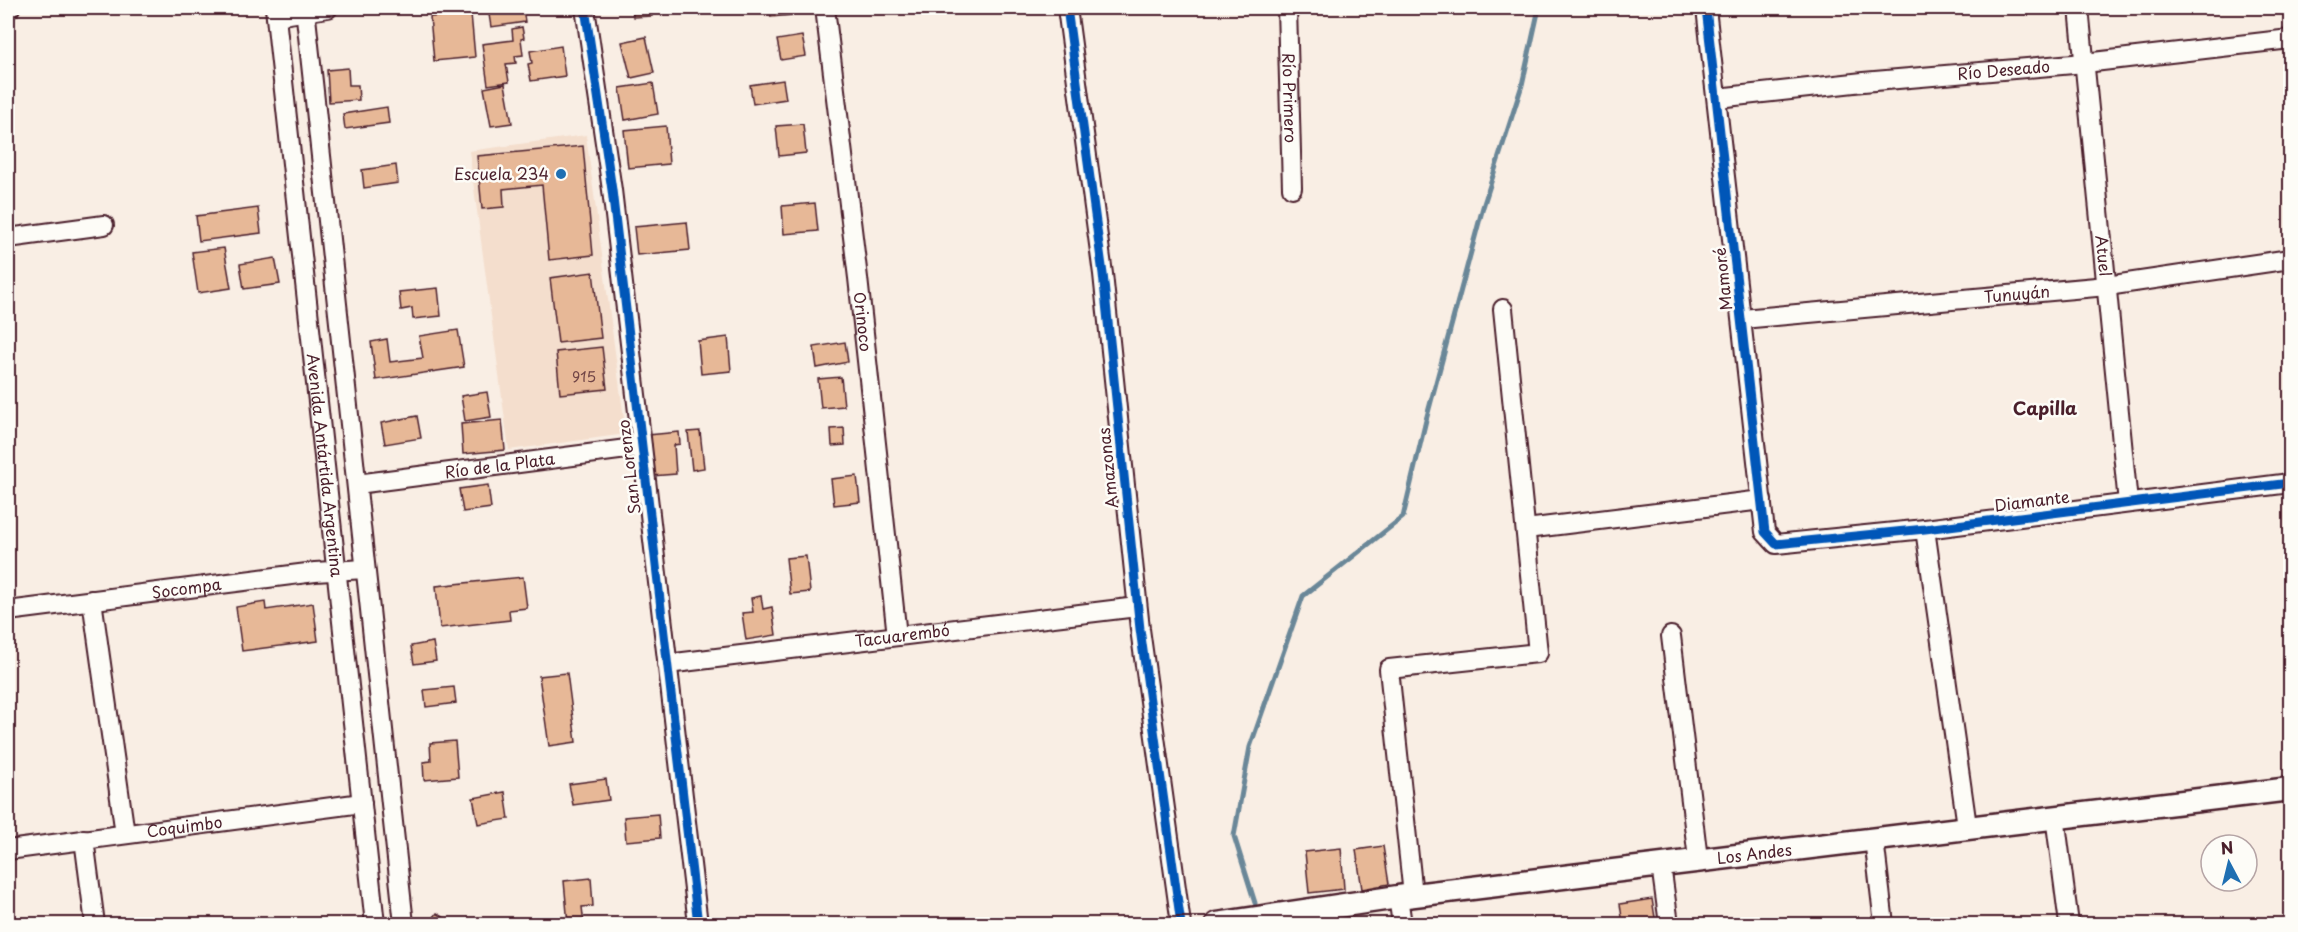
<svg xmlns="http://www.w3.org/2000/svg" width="2298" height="932" font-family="'Playpen Sans',sans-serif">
<rect width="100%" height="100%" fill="#f9eee4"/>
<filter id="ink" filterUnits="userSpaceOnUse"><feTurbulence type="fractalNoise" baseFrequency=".0167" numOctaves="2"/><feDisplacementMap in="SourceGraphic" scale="12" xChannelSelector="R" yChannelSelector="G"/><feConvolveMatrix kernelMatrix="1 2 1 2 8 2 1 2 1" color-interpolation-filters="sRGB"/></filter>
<g filter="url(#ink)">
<path fill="#f4decd" d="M586,135L626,434L509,450L469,151Z"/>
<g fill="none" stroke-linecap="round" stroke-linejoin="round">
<path stroke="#6a8798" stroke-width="5" d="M1255,903L1234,836L1250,747L1303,596L1403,517L1426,420L1483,207L1522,85L1539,8"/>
</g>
<g fill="#e7b897" stroke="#4a1f2b" stroke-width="1.5">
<path d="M488,8H523L525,22L491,27Z"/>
<path d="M633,8H651L652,16L633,17Z"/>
<path d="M770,8H792V15L771,17Z"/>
<path d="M471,14L475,57L434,61L430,17Z"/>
<path d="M522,27L524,38L521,39L523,55L515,56L516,63L506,64L509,82L488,85L482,44L513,40L512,29Z"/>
<path d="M802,36L806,56L781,60L777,40Z"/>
<path d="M646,37L654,73L631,78L622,42Z"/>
<path d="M561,46L565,76L531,81L528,64L532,63L530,51Z"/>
<path d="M348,68L349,85H358L359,100L329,102L327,70Z"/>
<path d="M783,80L786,99L753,104L750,85Z"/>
<path d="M653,83L658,114L625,120L620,88Z"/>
<path d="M505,84L512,123L491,126L484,88Z"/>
<path d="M387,107L389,123L345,129L343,114Z"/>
<path d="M803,124L806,153L779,156L776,126Z"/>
<path d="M666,126L669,164L628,168L624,130Z"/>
<path d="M583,146L593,255L549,260L542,185L503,189L504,207L482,209L477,156Z"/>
<path d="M396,165L398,183L364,188L362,170Z"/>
<path d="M815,203L818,231L784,234L782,206Z"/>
<path d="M258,208L261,233L199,241L196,216Z"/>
<path d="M687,222L690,250L637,255L634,227Z"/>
<path d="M224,248L231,288L198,293L192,252Z"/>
<path d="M275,258L280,284L244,289L240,264Z"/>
<path d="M593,272L601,338L558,343L550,278Z"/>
<path d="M438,288L441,316L413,319L412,308L401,310L399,292Z"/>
<path d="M458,330L464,367L376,380L371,342L387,339L390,362L423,358L419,336Z"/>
<path d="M728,337L731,371L701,374L698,341Z"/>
<path d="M845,342L848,362L817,368L814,347Z"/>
<path d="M602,347L607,389L560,394L556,352Z"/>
<path d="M841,377L844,406L821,408L818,379Z"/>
<path d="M487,392L491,417L465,421L461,396Z"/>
<path d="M417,416L421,438L385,444L381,423Z"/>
<path d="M502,420L505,450L463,454L461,424Z"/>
<path d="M844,428L845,445L832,446L831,429Z"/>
<path d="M700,431L704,468L692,470L688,432Z"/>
<path d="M679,432L680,444L674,445L676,474L652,476L648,435Z"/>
<path d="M857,476L860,502L834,505L831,479Z"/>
<path d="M488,485L491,508L463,512L459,489Z"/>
<path d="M806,556L810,592L790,594L786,558Z"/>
<path d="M523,577L527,608L509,610L510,620L440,628L436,586Z"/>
<path d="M761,596L763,609L772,607L776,635L746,640L742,613L753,612L751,598Z"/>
<path d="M265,602L266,610L313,603L318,641L242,651L236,607Z"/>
<path d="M433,642L436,661L414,664L411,646Z"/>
<path d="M567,673L576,742L549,746L539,676Z"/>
<path d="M454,687L456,703L426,707L424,690Z"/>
<path d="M455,741L458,777L424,780L423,762L431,761L430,743Z"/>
<path d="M606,779L609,800L573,805L569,784Z"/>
<path d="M505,792L509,819L478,824L473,798Z"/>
<path d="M658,814L660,838L626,841L624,817Z"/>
<path d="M1383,846L1389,884L1362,889L1356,850Z"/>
<path d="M1341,848L1344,889L1309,893L1305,852Z"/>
<path d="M591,878L593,906L582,907L584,924H568L564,881Z"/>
<path d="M1652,899L1656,924H1623L1620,904Z"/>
<path d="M437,913L454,924H429Z"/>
<path d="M1451,921V924H1436V922Z"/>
</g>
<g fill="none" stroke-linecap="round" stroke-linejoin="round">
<g stroke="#4a1f2b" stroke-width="22">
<g id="minor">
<path d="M8,8H10"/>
<path id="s1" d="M275,8L375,924"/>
<path d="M305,8L404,924"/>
<path d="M585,8L612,190L698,924"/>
<path id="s2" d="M825,8L858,278L897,636"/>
<path d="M1067,8L1103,274L1140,629L1181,924"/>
<path id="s3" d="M1287,8L1292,188"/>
<path d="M1706,8L1765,532L1776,544L1925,529L2290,483"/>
<path id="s4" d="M2079,8L2128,503"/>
<path d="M276,16L328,8"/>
<path id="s5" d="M1717,98L1863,82L2085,63L2290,39"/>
<path d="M8,238L104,225"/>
<path id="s6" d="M1742,319L2107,286L2290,259"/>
<path id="s7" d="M357,484L642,447"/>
<path d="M1526,529L1762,500"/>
<path d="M1925,529L1967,826"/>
<path d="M92,600L125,834"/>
<path id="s8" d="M8,611L315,572L365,569"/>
<path d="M1671,636L1698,859"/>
<path id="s9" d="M667,664L1137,607"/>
<path d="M2055,816L2069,924"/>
<path d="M84,839L95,924"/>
<path d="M1874,839L1884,924"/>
<path id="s10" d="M8,850L362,803"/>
<path d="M1661,865L1669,924"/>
<path d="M1413,895L1389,669L1538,653L1503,309"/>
<path d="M1398,897L1402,924"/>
</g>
</g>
<g stroke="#4a1f2b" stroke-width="27">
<g id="major">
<path id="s11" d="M1217,924L1398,897L2290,789"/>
</g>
</g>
<use href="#minor" stroke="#fdfcf7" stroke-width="18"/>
<use href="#major" stroke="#fdfcf7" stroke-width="22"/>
<g stroke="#fdfcf7" stroke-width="13">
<g id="cycleway">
<path d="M585,8L612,190L698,924"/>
<path d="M1067,8L1103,274L1140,629L1181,924"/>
<path d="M1706,8L1765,532L1776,544L1925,529L2290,483"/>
</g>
</g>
<use href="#cycleway" stroke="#0057b8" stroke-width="9"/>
</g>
</g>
<circle fill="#1f6fb2" stroke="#fdfcf7" stroke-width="2" cx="561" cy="174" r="6"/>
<g text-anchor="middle" stroke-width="5" stroke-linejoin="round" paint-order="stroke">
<g font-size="14" fill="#714546">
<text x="584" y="382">915</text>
</g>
<g font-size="16" fill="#4a1f2b" stroke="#fdfcf7">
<text dy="6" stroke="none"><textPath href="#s5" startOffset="288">Río Deseado</textPath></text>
<text dy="6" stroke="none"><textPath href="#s3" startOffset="90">Río Primero</textPath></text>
<text dy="6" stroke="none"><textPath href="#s4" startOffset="249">Atuel</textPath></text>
<text transform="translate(1723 279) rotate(-96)" y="6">Mamoré</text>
<text dy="6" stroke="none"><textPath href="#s6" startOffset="276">Tunuyán</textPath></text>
<text dy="6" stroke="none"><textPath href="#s2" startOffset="316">Orinoco</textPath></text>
<text dy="6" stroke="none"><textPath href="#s7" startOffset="144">Río de la Plata</textPath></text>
<text dy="6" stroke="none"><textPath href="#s1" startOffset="460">Avenida Antártida Argentina</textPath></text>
<text transform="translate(629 467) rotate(-97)" y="6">San Lorenzo</text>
<text transform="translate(1108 468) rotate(-96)" y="6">Amazonas</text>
<text transform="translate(2032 501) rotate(-7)" y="6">Diamante</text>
<text dy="6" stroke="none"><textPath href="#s8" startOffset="180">Socompa</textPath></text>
<text dy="6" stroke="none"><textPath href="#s9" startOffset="237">Tacuarembó</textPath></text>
<text dy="6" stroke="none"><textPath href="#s10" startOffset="178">Coquimbo</textPath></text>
<text dy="6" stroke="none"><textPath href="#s11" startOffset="542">Los Andes</textPath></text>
</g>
<g font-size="16" fill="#4a1f2b" stroke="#fdfcf7" text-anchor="end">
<text x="549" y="180">Escuela 234</text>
</g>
<g font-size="18" font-weight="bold" fill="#4a1f2b" stroke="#fdfcf7">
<text x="2045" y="415">Capilla</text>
</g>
</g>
<rect width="2298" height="932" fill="none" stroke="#fdfcf7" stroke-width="30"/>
<rect x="15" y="15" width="2268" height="902" fill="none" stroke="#4a1f2b" stroke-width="2" filter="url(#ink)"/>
<g transform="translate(2229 863) rotate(353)"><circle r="28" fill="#fdfcf7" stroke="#b5a4a5" stroke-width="1.5"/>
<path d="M0-4.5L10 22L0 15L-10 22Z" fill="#1f6fb2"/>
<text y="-9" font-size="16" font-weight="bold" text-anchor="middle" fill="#4a1f2b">N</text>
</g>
</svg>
